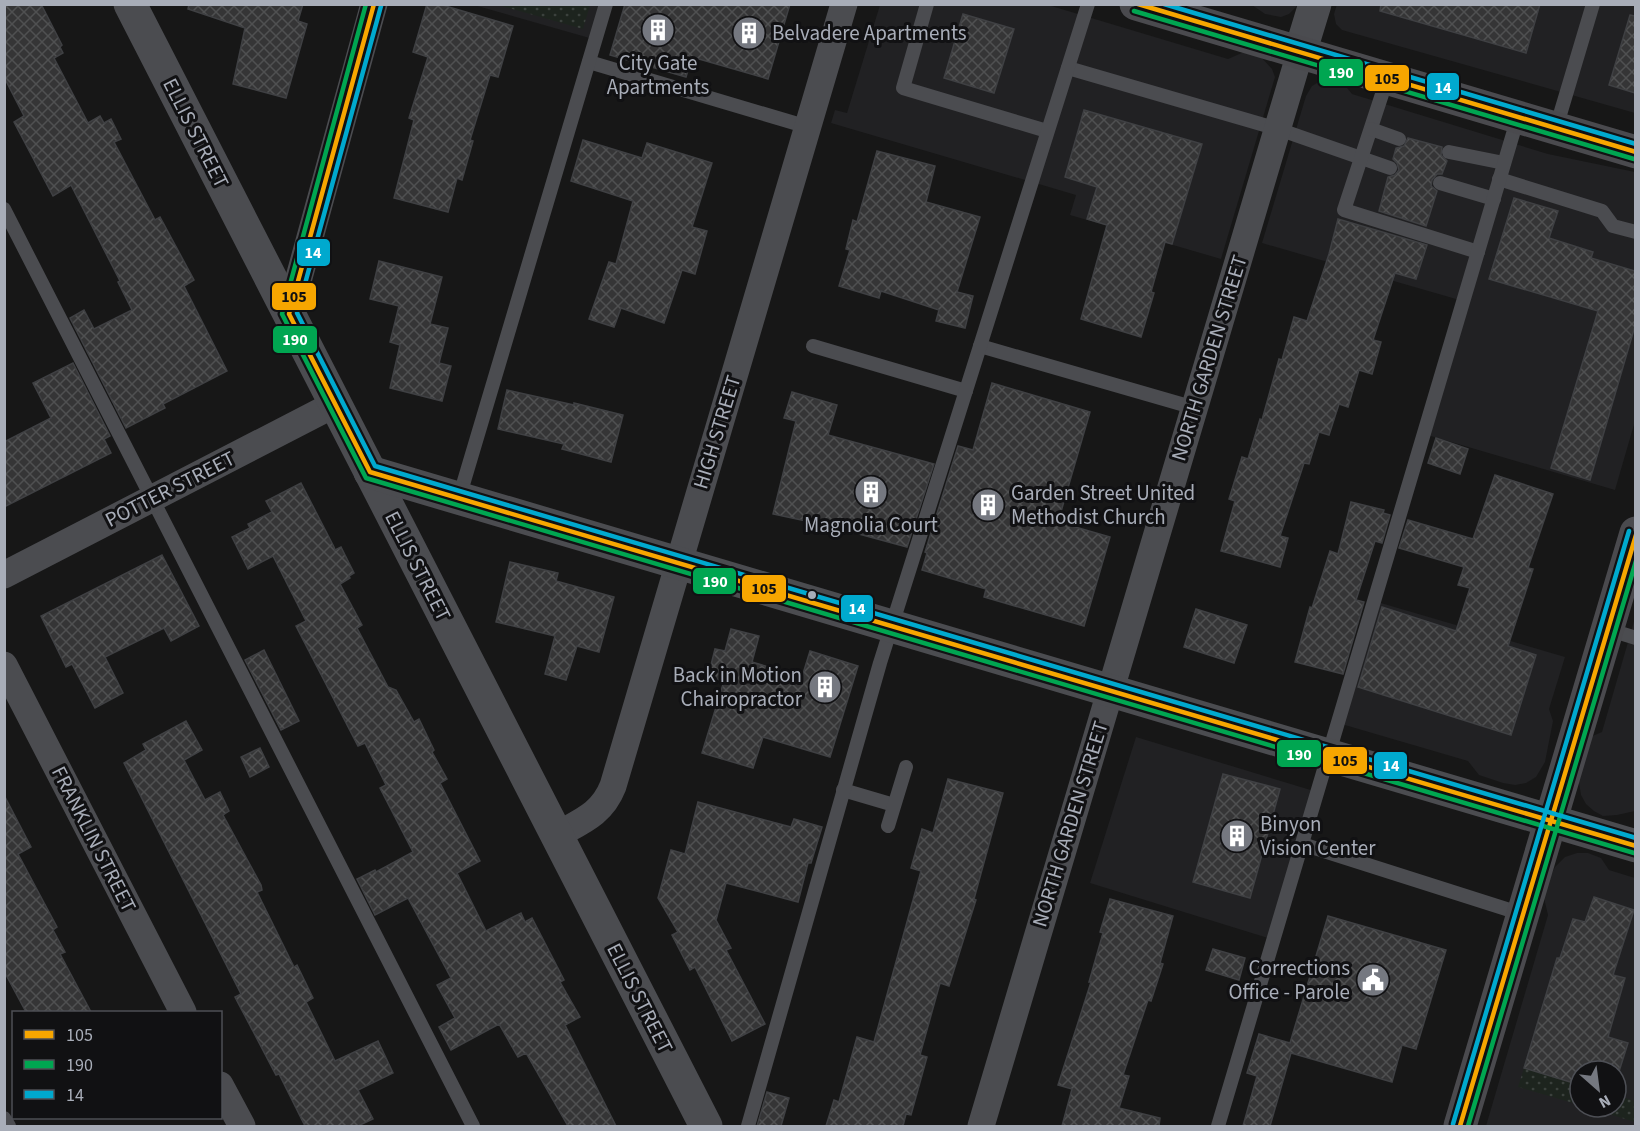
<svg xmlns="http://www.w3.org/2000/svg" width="1640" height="1131" font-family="'Source Sans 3',sans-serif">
<defs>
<pattern id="grass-dots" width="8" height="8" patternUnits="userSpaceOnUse" patternTransform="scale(1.5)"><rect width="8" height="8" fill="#1d241e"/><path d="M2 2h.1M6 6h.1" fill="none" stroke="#3b413d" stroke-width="1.8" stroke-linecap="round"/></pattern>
<pattern id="building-cross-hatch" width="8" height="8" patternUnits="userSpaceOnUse" patternTransform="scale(1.5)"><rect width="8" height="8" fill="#353536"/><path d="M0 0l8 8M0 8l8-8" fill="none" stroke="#4f5051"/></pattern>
</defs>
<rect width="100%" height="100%" fill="#171717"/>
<g fill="#212123" fill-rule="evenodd">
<path d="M1337,4L1635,5V113L1342,30L1336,24L1334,14Z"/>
<path d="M474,5H604L593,39Z"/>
<path d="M880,5H1048L1228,59L1244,52L1260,56L1272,69L1275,77L1221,259L1070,215L1076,195L831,123L835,110L847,113Z"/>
<path d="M1252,5H1298L1289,14L1281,17L1265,14Z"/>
<path d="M1333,78L1343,83L1352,94L1548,154L1635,172V421L1615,490L1424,434L1463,301L1262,243L1306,96L1312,86L1322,80Z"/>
<path d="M1374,601L1565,657L1549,709L1553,721L1545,762L1536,777L1526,783L1515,785L1503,783L1479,775L1468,761L1338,723Z"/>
<path d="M1635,618V811L1617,815L1603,816L1594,811L1586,804L1581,795L1578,776L1590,737L1602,732Z"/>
<path d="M1136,737L1314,791L1268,938L1090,883Z"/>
<path d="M1577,853H1588L1601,858L1609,870L1635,878V1126H1486L1548,915L1544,898L1550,877L1555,867L1565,857ZM1580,1071H1616V1107H1580Z"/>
</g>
<g fill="url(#grass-dots)">
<path d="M498,5L590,4V5L583,29Z"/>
<path d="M1524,1068L1580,1085V1105L1518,1087Z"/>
<path d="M1616,1095L1635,1101V1122L1586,1107H1616Z"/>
</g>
<g fill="url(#building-cross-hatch)" stroke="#3f4043" stroke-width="1.5">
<path d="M4,4H41L62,45L60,47L63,53L54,58L88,123L100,116L104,123L111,119L121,139L114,142L155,220L160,217L194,280L184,286L227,371L163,404L165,408L126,428L70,318L84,310L94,329L132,310L118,282L120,281L71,185L53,196L14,122L24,116L4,77Z"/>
<path d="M189,4H303L298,21L307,24L286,98L233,84L245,28L188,9Z"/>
<path d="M427,4H439L513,26L498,77L490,75L470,140L473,141L462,180L457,178L448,212L394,198L414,120L409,118L428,57L413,52Z"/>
<path d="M625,4H790L768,79L692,57L686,77L610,55Z"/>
<path d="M1381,4H1540L1526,53L1380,11Z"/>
<path d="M963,14L1014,29L994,93L944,78Z"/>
<path d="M1630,15L1635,16V93L1609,85Z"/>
<path d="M1084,110L1202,144L1172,244L1165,242L1151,292L1154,293L1141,337L1081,319L1107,225L1087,219L1097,187L1065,177Z"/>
<path d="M1408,138L1442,147L1441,155L1447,161L1442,174H1437L1432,180L1431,186L1437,191L1426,226L1379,211L1388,177L1395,175L1399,170L1397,163L1393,159L1396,148L1404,146Z"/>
<path d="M583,140L642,158L647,143L712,163L692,227L707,231L695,274L682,270L664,323L621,308L614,327L589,319L609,262L616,264L633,201L571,181Z"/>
<path d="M877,151L935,166L926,202L980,217L957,292L973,296L965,328L936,321L939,310L881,291L879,298L839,286L850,250L846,249L853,220L857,222Z"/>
<path d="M1514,198L1558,211L1549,238L1593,252L1591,258L1635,271V326L1590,480L1551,468L1598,311L1489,279Z"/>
<path d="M1338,219L1427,245L1416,279L1395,273L1373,340L1381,342L1372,374L1359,370L1348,407L1339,404L1329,435L1319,432L1309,464L1304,463L1280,536L1288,538L1280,567L1221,551L1235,501L1229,499L1242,457L1248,459L1260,419L1262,420L1279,359L1282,360L1294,317L1307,321L1329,254Z"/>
<path d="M379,261L442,277L430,324L448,328L439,363L451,366L442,401L390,388L400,345L390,342L399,306L370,299Z"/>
<path d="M73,363L110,436L104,439L111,453L4,507V442L51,418L33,383Z"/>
<path d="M992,383L1090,412L1058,522L1110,537L1084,626L984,597L986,589L922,570L927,553L925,552L958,446L973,450Z"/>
<path d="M507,390L574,405V403L623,415L611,462L562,449L564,444L498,429Z"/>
<path d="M792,392L837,405L828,435L934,464L907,547L811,521V522L773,514L796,421L784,418Z"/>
<path d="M1436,438L1468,449L1460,474L1428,463Z"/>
<path d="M1495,475L1553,494L1528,568L1533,569L1508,646L1536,655L1511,735L1358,687L1382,607L1456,631L1470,588L1458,585L1464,567L1399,548L1408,520L1473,539Z"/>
<path d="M301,483L334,547L335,550L341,547L354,573L349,576L350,578L340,584L362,625L357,628L388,687L396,690L414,722L419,719L434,750L432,752L447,779L440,783L480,861L457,873L486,931L521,913L525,922L532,918L564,980L560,982L580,1017L565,1025L616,1126H568L526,1053L518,1057L499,1024L451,1050L439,1027L455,1018L437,985L451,978L408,898L375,915L357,879L375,870L376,872L413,852L380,788L386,785L365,743L358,746L296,626L306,621L273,556L248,569L232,537L250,528L248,524L272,512L266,501Z"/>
<path d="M1351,502L1384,510L1383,513L1390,515L1382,543L1375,541L1356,600L1364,602L1343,674L1295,662L1310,607L1312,608L1330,551L1338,554Z"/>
<path d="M162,555L199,626L171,641L164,628L105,657L123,693L95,708L72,664L66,667L41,616Z"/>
<path d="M510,562L558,573L556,581L614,597L599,652L577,646L566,680L545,674L555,636L496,622Z"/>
<path d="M1196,609L1247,625L1234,663L1184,647Z"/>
<path d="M731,629L759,636L752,662L802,677L810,651L858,666L830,757L763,737L753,768L702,753L724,681L708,677L715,649L725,651Z"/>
<path d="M264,650L299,721L281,730L245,660Z"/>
<path d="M186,721L202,750L184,760L205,800L220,792L229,811L223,815L261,885L262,890L257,892L294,967L297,965L313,998L306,1002L335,1061L378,1041L393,1073L358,1090L373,1119L358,1126H305L279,1074L276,1075L235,997L241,994L124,763L146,750L143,744Z"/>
<path d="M260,748L269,767L250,777L241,757Z"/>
<path d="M1223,774L1280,789L1250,898L1193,882Z"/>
<path d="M948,779L1003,793L974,899L976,900L949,986L940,983L920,1055L927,1057L911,1115L906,1114L903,1126H826L834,1100L839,1102L857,1037L874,1042L921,871L911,868L922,829L933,833Z"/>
<path d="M4,795L31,847L18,854L57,927L53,930L65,952L60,954L91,1012H26L4,971Z"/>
<path d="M698,802L791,827L794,819L822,827L811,863H808L798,902L726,883L716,920L731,948L726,950L765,1024L732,1041L695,967L690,970L672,935L678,932L658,898L671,850L685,854Z"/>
<path d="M1594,897L1634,910L1613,975L1625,978L1608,1037L1628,1043L1616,1081V1071H1580V1085L1524,1068L1557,958H1560L1573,919L1585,922Z"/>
<path d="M1110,899L1173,916L1160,963L1163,964L1151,1001L1148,1000L1123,1075L1129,1076L1119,1108L1160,1118L1159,1126H1062L1072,1089L1058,1085L1091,982H1089L1103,933L1100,932Z"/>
<path d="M1328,916L1446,950L1416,1049L1402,1045L1392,1082L1291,1053L1270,1126H1243L1257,1076L1247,1073L1259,1034L1290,1043Z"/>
<path d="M1213,949L1245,958L1239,980L1206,970Z"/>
<path d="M767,1092L789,1098L781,1126H757Z"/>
</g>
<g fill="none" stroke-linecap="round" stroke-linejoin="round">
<g stroke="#4b4c50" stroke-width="14">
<path d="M927,4L903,88L1047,131"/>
<path d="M589,62L808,127"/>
<path d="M1068,68L1278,129L1390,168"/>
<path d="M1387,79L1344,210L1478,252"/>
<path d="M1556,128L1593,4"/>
<path d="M1371,129L1399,139"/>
<path d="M1449,152L1504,163"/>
<path d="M1499,179L1602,211L1613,226L1636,232"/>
<path d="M1440,183L1494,199"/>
<path d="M4,209L473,1126"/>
<path d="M813,346L966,391"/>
<path d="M980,346L1195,408"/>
<path d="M459,498L606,4"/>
<path d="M1607,629L1636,638"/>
<path d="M843,790L894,805"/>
<path d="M888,826L906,767"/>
<path d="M1302,844L1522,914"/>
<path d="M4,1118L9,1126"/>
<path d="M748,1126L880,663L1088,4"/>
<path d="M1218,1126L1518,117"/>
</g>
<g stroke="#4b4c50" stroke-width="27">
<path d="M289,314L374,4"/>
<path d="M4,575L335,404"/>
<path d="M4,665L183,1012"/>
<path d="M557,835C582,821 602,814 613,786L844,4"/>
<path d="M220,1085L242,1126"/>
<path d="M981,1126L1300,53"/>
</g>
<g stroke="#4b4c50" stroke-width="33">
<path d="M130,4L706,1126"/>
<path d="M1300,53L1315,4"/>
<path d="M370,472L1636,846"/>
</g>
<g stroke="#4a4a4e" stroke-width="33">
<path d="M1136,4L1636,152"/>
<path d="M1460,1126L1636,533"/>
</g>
<g stroke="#111113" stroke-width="9">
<g id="bus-1">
<path d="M374,4L289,314L370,472L1636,846"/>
<path d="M1138,4L1636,152"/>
<path d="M1460,1126L1636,535"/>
</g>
</g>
<g stroke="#111113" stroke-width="9">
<g id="bus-2">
<path d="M366,4L282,314L366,478L1634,853"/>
<path d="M1134,11L1634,159"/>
<path d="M1468,1126L1636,561"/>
</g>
</g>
<g stroke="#111113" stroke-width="9">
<g id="bus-3">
<path d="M1164,4L1636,144"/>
<path d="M381,6L297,313L375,466L1636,838"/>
<path d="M1453,1124L1629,531"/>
</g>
</g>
<use href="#bus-1" stroke="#f7a600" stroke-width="4.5"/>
<use href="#bus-2" stroke="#00a651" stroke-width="4.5"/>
<use href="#bus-3" stroke="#00a9ce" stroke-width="4.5"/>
</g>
<defs>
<g id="building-disc" transform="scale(1.725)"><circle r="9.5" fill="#757880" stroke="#111113"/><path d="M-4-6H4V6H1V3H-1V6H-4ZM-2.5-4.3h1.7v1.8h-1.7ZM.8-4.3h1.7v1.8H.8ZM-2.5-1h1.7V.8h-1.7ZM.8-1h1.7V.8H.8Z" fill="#fff"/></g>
<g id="civic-disc" transform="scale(1.725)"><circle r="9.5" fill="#757880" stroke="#111113"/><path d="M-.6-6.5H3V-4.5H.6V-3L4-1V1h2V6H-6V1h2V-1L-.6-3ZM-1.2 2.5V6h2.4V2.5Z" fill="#fff"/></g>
</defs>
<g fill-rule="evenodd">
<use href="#building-disc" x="658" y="30"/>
<use href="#building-disc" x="749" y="33"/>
<use href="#building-disc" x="871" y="492"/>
<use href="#building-disc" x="988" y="505"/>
<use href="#building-disc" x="825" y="687"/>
<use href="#building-disc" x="1237" y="836"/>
<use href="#civic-disc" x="1373" y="980"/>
</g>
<circle fill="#a8adb8" stroke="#111113" stroke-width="2" cx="812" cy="595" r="5"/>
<g text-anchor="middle" stroke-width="6" stroke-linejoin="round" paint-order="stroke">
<g font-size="21" fill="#a8adb8" stroke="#111113" text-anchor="start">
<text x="772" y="40">Belvadere Apartments</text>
<text x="658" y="70" text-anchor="middle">City Gate<tspan x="658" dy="24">Apartments</tspan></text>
<text x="1011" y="500">Garden Street United<tspan x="1011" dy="24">Methodist Church</tspan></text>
<text x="871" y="532" text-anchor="middle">Magnolia Court</text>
<text x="802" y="682" text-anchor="end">Back in Motion<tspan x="802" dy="24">Chairopractor</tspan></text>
<text x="1260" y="831">Binyon<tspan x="1260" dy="24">Vision Center</tspan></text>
<text x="1350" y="975" text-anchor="end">Corrections<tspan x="1350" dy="24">Office - Parole</tspan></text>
</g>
<g font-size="21" fill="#a8adb8" stroke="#111113">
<text transform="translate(196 133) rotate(63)" y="7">ELLIS STREET</text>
<text transform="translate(1209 358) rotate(-73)" y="7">NORTH GARDEN STREET</text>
<text transform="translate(717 432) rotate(-73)" y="7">HIGH STREET</text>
<text transform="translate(170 489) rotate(-27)" y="7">POTTER STREET</text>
<text transform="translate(418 566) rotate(63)" y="7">ELLIS STREET</text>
<text transform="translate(1070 824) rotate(-73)" y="7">NORTH GARDEN STREET</text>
<text transform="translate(94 839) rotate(63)" y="7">FRANKLIN STREET</text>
<text transform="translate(640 998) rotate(63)" y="7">ELLIS STREET</text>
</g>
</g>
<g stroke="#111113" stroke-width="2">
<rect x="1318" y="58" width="46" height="29" rx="6" fill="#00a651"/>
<rect x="1364" y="64" width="46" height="28" rx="6" fill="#f7a600"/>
<rect x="1426" y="72" width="34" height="29" rx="6" fill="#00a9ce"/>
<rect x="296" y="238" width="35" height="29" rx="6" fill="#00a9ce"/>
<rect x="271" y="282" width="46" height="29" rx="6" fill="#f7a600"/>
<rect x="272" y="325" width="46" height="29" rx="6" fill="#00a651"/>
<rect x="692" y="567" width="45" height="28" rx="6" fill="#00a651"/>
<rect x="741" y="574" width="46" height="29" rx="6" fill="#f7a600"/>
<rect x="840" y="594" width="34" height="29" rx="6" fill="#00a9ce"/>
<rect x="1276" y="739" width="46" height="29" rx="6" fill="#00a651"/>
<rect x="1322" y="746" width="46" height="29" rx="6" fill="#f7a600"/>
<rect x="1373" y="751" width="35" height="29" rx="6" fill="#00a9ce"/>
</g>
<g font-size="16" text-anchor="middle" font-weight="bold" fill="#fff">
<text x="1341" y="78">190</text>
<text x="1443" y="93">14</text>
<text x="313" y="258">14</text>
<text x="295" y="345">190</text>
<text x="715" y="587">190</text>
<text x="857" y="614">14</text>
<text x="1299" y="760">190</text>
<text x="1391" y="771">14</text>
</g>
<g font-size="16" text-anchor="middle" font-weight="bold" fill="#111">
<text x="1387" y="84">105</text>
<text x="294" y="302">105</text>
<text x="764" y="594">105</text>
<text x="1345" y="766">105</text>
</g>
<rect width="1640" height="1131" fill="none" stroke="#a8adb8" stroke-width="12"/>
<rect x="12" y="1011" width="210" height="108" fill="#111113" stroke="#4d4f55" stroke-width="1.5"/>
<rect x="24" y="1030" width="30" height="9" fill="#f7a600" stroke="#4d4f55" stroke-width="1.5"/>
<text x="66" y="1041" font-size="18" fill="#a8adb8">105</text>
<rect x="24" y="1060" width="30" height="9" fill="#00a651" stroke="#4d4f55" stroke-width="1.5"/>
<text x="66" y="1071" font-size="18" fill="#a8adb8">190</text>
<rect x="24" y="1090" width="30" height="9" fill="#00a9ce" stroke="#4d4f55" stroke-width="1.5"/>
<text x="66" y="1101" font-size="18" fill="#a8adb8">14</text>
<g transform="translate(1598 1089) rotate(152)"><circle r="28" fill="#111113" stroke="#4d4f55" stroke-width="1.5"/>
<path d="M0-4.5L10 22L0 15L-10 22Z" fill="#757880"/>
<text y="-9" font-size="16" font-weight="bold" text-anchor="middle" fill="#a8adb8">N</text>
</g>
</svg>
